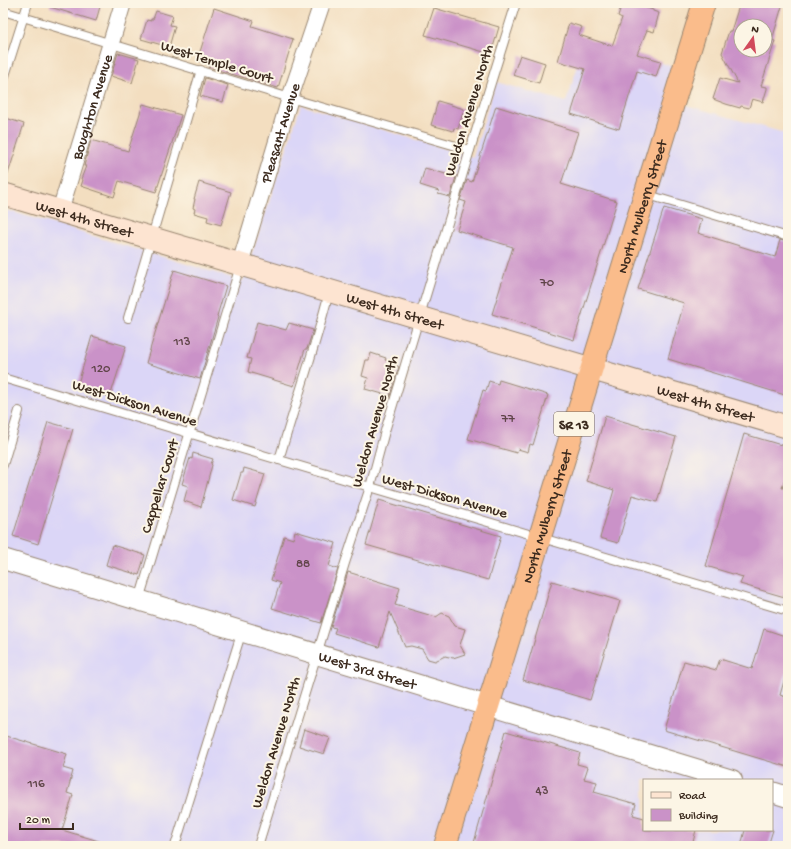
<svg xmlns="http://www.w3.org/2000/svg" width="791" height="849" font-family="'Gochi Hand',sans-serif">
<rect width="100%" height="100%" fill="#fcf5e5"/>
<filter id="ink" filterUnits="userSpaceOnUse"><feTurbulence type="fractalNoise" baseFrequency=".025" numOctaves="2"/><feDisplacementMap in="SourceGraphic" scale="8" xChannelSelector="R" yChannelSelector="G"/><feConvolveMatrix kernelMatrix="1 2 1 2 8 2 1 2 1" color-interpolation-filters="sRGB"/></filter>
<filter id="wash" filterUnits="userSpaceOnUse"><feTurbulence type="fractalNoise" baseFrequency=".012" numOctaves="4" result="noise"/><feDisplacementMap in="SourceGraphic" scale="16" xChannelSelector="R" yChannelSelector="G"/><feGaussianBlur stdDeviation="0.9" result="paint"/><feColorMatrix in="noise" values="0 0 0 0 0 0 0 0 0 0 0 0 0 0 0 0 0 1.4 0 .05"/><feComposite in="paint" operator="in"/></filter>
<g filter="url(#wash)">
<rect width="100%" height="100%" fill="#f3dec0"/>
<path fill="#dbd6f7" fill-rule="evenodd" d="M587,38L686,71L675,102L788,134V846H3V209L243,281L301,105L473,157L496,82L566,102ZM644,780H772V830H644Z"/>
<g id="blocks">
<g fill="#ca92c8" fill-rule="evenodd">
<path d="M50,3H101L96,21L50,7Z"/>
<path d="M622,3H631L653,10V11L659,13L654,32L647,30L637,54L661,61L656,77L637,71L619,129L571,114L585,69L558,61L569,23L582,27L579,35L612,46L622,18L618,16Z"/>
<path d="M740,3H783L772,40L775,41L761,86L767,87V89L763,102L752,99L749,108L741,106L740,108L726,104L713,99L720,78L738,83L722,53L729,31H731ZM741,26H765V50H741Z"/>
<path d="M214,8L254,21L252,26L293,39L278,88L208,67L209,65L197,61Z"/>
<path d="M434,8L499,27L491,54L425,35Z"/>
<path d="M156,11L173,16L170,25L175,26L169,47L141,39L147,20L151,21V19H153Z"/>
<path d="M118,53L139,59L132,83L111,76Z"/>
<path d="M520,55L545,63L539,83L513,75Z"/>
<path d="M205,78L228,85L223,102L200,96Z"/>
<path d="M438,101L464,109L458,129L454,128L453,131L431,125Z"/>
<path d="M143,104L181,115L156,192L119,181L114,197L81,186L83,180L81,179L86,166H84L91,140L128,151Z"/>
<path d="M496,106L578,132L561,184L617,201L574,340L492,314L513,247L457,230L466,202L460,200L467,180L472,182Z"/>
<path d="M3,117L24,124L6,180H3Z"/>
<path d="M425,168L456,177L450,197L438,194L439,191L420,185Z"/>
<path d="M199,182L231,192L221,225L207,221L208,217L194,213L195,209L193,208L195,199H194Z"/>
<path d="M664,208L702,219L698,233L775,257L780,240L788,242V396L668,359L684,303L638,289Z"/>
<path d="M174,270L226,286L217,316L218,317L200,379L146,363Z"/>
<path d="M257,322L286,330L289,323L313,330L307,349H305L294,386L248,372L251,359L247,358Z"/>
<path d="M92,336L126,346L110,397L77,387Z"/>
<path d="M371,353L386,358L385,360L397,363L396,366L399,367L390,396L365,389L368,378L362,376L366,360H369Z"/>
<path d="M499,380L548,395L533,445L530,444L528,452L518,449L517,453L468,439L483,390L486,391L489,381L498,384Z"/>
<path d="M605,416L676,437L657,502L632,495L618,543L600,538L614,490L586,481Z"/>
<path d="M48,422L73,429L38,544L13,536Z"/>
<path d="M744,434L788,447V467L782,488L788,487V598L740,584L743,577L706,566Z"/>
<path d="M193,453L213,459L211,464L212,465L201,507L184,501L188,486L182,484L190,458L192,459Z"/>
<path d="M244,468L265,474L255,507L233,500L241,473H243Z"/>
<path d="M379,500L501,536L488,580L366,545Z"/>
<path d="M295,531L336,543L329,566L338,569L321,623L272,608L280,583L271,580L284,536L293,539Z"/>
<path d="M112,545L145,555L139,575L106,565Z"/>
<path d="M348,572L400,588L395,605L436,617L442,613L449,616L455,626L465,629L460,645L465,654L453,658L445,656L435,661L428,659L422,649L411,646L405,647L390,612L379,647L334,633L336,628L331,627Z"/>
<path d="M552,581L620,601L590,700L523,680Z"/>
<path d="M764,629L788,637V667L780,695L788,698V767L664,730L684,661L716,670L720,659L752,669Z"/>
<path d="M304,729L330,738L324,754L299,746Z"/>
<path d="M506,731L580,753L577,764L588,767L584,779L597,782L594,792L636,804L633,815L644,818V830H696L692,846H473Z"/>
<path d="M3,735L67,754L63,768L73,771L67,793L73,795L62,830L102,842V846H3Z"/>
<path d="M745,830H773L768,846H741Z"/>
</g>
</g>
</g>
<g filter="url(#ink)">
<use href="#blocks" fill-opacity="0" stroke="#97846f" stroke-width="1"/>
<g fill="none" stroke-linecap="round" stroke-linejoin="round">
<g stroke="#97846f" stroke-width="10">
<g id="service">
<path d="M3,11L290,98L470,150"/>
<path d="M3,82L28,3"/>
<path d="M645,194L788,237"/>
<path d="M128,318L201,70"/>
<path d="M3,378L788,611"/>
<path d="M279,460C295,404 315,349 329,292"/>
<path d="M3,465L19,411"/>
<path d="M139,600L240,266"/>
<path d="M175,846L242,631"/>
<path d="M258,846L345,563L370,487L385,431L470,150L516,3"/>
</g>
</g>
<g stroke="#97846f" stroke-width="18">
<g id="minor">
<path id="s1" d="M60,211L123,3"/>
<path id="s2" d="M240,264L290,98L322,3"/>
</g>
</g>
<g stroke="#97846f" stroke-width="22">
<g id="tertiary">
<path id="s3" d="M3,559L732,780"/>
<path d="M772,792L788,797"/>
</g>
</g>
<g stroke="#97846f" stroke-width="24">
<g id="secondary">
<path id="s4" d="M3,194L788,427"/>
</g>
</g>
<g stroke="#97846f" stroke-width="24">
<g id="trunk">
<path id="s5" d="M445,846L704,3"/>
</g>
</g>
<use href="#service" stroke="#fff" stroke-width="8"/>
<use href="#minor" stroke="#fff" stroke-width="16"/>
<use href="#tertiary" stroke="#fff" stroke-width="20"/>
<use href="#secondary" stroke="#fde4d1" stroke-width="22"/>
<use href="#trunk" stroke="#fabc8b" stroke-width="22"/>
</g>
</g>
<g text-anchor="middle" stroke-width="4" stroke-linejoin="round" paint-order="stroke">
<g font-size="13" fill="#5f4448">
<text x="547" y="286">70</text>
<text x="182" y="345">113</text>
<text x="101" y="372">120</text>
<text x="508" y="422">77</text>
<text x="303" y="567">88</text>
<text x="36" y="787">116</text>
<text x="542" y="794">43</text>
</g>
<rect fill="#fcf5e5" stroke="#75675a" stroke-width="1" x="554" y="412" width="40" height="24" rx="3"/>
<g font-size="14" font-weight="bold" fill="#3b2a1e">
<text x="574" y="429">SR 13</text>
</g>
<g font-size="15" fill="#3b2a1e" stroke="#fcf5e5">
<text transform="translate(217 61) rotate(17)" y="5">West Temple Court</text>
<text dy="5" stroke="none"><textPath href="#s1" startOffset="109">Boughton Avenue</textPath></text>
<text transform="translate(468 110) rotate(-73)" y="5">Weldon Avenue North</text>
<text dy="5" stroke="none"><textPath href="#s2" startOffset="137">Pleasant Avenue</textPath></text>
<text dy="5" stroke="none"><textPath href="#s5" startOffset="669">North Mulberry Street</textPath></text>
<text dy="5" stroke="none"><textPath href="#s4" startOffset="85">West 4th Street</textPath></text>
<text dy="5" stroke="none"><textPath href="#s4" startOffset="409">West 4th Street</textPath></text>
<text transform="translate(135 402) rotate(17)" y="5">West Dickson Avenue</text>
<text dy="5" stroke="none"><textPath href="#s4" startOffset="733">West 4th Street</textPath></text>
<text transform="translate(374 421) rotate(-74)" y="5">Weldon Avenue North</text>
<text transform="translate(159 486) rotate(-73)" y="5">Cappellar Court</text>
<text transform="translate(445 495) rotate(16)" y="5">West Dickson Avenue</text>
<text dy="5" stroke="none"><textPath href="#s5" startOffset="345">North Mulberry Street</textPath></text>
<text dy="5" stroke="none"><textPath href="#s3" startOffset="381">West 3rd Street</textPath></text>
<text transform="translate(275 742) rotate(-73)" y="5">Weldon Avenue North</text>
</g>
</g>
<rect width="791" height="849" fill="none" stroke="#fcf5e5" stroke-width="16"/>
<rect x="643" y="779" width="130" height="52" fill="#fcf5e5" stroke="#afa495"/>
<rect x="651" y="792" width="20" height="6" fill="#fde4d1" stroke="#afa495"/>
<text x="679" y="799" font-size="12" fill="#3b2a1e">Road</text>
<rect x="651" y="809" width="20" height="12" fill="#ca92c8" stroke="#afa495"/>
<text x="679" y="819" font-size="12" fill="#3b2a1e">Building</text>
<g transform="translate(753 38) rotate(14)"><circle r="19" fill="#fcf5e5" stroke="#afa495"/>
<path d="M0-3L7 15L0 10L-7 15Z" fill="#d1495b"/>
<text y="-6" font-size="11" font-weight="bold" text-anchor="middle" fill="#3b2a1e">N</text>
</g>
<path d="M20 823v6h53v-6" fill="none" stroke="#3b2a1e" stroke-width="2"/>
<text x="26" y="823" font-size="12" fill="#3b2a1e" stroke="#fcf5e5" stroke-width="3" paint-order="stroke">20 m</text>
</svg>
